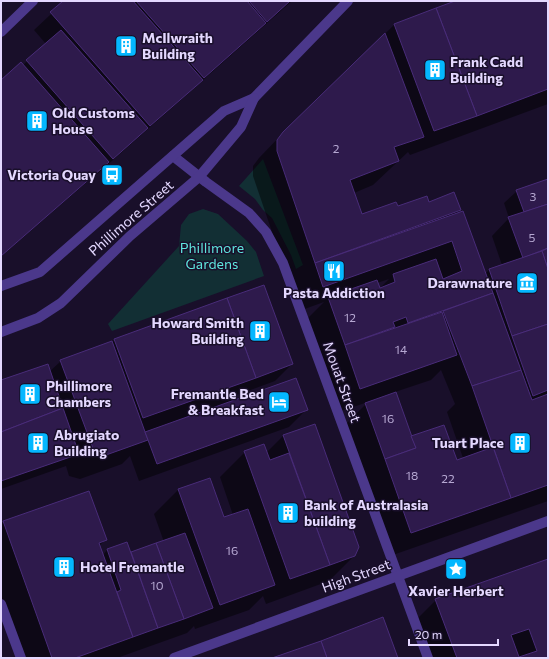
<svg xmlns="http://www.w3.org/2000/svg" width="549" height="659" font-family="Commissioner,sans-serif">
<rect width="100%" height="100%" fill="#190f2a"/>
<g fill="#122f34">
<path d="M263,159L303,265L296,269L291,255L272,218L263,210L255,199L239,186Z"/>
<path d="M203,209L218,214L247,241L256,252L264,276L112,331L108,324L179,246L181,225L189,214Z"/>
</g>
<g fill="#0007" fill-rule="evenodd">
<path d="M65,1H292L95,176V175L1,256V81L23,65L46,44L34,30Z"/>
<path d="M458,1H548V104L410,155L408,152L373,185L354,193L362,215L429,203L460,210L456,214L485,274L489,270L502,265L492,236L509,218L504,203L517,191L548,180V501L387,557L341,429L368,402L335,413L303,323L324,302L299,311L253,176V166L259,158L284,132L395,24ZM389,279L379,289L377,283ZM441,370L455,404L447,412L463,458L456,461L411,437L395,392L431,380Z"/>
<path d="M115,340L292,364L275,381L237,395L229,403L306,410L289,427L139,481L130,456L122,464L80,479L69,476L66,466L1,489V381L49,372L61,361L111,343Z"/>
<path d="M315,425L354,556L329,581L266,604L263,596L249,610L195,629L194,626L187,633L117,658H18L1,610V525L3,522L106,539L99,546L103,555L107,550L127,543L130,554L164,542L154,514L179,489L224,518L233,515L220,477L245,452L266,453L283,436Z"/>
<path d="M548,560V658H428L415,621L436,600Z"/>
</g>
<g fill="#2e1a4c" stroke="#492c79" fill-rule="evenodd">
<path d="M63,1H133L203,80L150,126L50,12Z"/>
<path d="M136,1H247L266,23L204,78Z"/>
<path d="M249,1H290L267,22Z"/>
<path d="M455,1H548V89L477,116L436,8Z"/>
<path d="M436,8L477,116L434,131L394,24Z"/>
<path d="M61,30L148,128L113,159L26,60Z"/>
<path d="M385,33L424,137L394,147L399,161L350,180L362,214L396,202L398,206L427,196L429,202L454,192L461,210L315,263L277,151V140L283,132Z"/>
<path d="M21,62L109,162L1,256V80Z"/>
<path d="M548,179V204L524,212L516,190Z"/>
<path d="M548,204V248L523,258L508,217Z"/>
<path d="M463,211L493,293L408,323L406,317L393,322L395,327L345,345L328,297L377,280L380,288L395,282L393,274L436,259L443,279L462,271L452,241L323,287L315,263Z"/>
<path d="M548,248V269L542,251Z"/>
<path d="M542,251L548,269V324L512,336L489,269Z"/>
<path d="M264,285L293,364L256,378L227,298Z"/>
<path d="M493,293L521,370L472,386L443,311Z"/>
<path d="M227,298L256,378L143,418L114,339Z"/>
<path d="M442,312L457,355L360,389L345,345Z"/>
<path d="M548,324V390L533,396L512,336Z"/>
<path d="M112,341L148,440L106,455L94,451L60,360Z"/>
<path d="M48,364L63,408L1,432V380Z"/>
<path d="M521,370L532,400L548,394V485L511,498L472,386Z"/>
<path d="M296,378L308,410L157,464L145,432Z"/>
<path d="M396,392L416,448L385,459L365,403Z"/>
<path d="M63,408L79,454L1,481V432Z"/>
<path d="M315,424L359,547L355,556L330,565L283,435Z"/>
<path d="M444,425L457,460L493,447L511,498L411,533L385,459L416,448L411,436Z"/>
<path d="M264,444L270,460L289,453L330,565L290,579L244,451Z"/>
<path d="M210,478L224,517L248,509L275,585L220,605L178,489Z"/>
<path d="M89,491L107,540L99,543L133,637L75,658H52L3,521Z"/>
<path d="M185,533L213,608L184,619L156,543Z"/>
<path d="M127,542L158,628L133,637L117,592L121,590L107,549Z"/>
<path d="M156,543L184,619L158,628L131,552Z"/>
<path d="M548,559V658H457L435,599ZM529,629L537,651L519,657L511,635Z"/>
<path d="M383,617L398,658H327L321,641Z"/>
<path d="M321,641L327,658H272Z"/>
</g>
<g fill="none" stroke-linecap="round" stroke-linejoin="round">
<path stroke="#4b388b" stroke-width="10" d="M1,32L33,1"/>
<g stroke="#4b388b" stroke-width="10">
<path d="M173,156L206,182L249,213L266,232L283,263L428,658"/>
<path d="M174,658L548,521"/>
</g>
<g stroke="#4b388b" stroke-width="10">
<path d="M1,286L40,272L224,111L254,98L348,1"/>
<path d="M1,332L38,318L61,303L130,236L199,177L241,127L254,98"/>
<path d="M1,604L21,658"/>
</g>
</g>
<defs>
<g id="building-square" transform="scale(1.15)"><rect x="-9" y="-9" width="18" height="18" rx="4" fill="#04b7ff" stroke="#190f2a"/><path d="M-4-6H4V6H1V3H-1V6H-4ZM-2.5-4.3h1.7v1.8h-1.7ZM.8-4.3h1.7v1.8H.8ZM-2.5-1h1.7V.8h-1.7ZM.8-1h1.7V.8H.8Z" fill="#fff"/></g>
<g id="bus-square" transform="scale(1.15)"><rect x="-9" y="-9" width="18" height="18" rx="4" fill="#04b7ff" stroke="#190f2a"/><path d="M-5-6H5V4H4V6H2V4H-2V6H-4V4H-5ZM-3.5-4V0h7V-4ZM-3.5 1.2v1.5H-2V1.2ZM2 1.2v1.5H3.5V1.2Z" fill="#fff"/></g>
<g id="restaurant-square" transform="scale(1.15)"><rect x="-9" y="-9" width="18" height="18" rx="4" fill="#04b7ff" stroke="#190f2a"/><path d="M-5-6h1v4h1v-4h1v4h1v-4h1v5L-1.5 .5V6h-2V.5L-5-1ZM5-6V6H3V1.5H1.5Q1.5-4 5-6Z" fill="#fff"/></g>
<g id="museum-square" transform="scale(1.15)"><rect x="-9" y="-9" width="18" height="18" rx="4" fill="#04b7ff" stroke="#190f2a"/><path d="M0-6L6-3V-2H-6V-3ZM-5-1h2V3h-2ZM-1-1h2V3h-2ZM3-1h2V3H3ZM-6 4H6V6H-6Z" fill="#fff"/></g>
<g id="hotel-square" transform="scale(1.15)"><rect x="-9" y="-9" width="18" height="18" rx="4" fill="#04b7ff" stroke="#190f2a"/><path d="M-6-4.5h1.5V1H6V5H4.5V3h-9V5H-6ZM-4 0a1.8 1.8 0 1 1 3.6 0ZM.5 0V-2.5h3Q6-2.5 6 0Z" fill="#fff"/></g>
<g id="sight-square" transform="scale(1.15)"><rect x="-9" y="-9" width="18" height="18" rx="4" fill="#04b7ff" stroke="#190f2a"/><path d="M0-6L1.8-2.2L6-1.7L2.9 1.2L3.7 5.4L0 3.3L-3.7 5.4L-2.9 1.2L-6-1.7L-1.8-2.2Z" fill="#fff"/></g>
</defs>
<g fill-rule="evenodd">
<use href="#building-square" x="126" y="46"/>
<use href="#building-square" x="435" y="70"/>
<use href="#building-square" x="37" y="121"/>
<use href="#bus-square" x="112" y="175"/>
<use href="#restaurant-square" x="334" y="271"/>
<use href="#museum-square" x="527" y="283"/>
<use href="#building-square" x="260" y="331"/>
<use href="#building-square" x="30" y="394"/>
<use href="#hotel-square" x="279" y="402"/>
<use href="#building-square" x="38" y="443"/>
<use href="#building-square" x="520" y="443"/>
<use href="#building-square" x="288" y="513"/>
<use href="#building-square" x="64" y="567"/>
<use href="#sight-square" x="456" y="569"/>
</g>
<g text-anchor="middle" stroke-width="3" stroke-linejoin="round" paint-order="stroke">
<g font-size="12" fill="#b6a8d2">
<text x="336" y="153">2</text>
<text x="533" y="201">3</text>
<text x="532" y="242">5</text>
<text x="350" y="322">12</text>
<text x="401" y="354">14</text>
<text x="388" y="423">16</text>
<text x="412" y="480">18</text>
<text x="448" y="483">22</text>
<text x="232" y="555">16</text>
<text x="157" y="590">10</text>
</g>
<g font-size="14" font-weight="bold" fill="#e4d8ff" stroke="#190f2a" text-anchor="start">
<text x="142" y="43">McIlwraith<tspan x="142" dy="16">Building</tspan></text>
<text x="450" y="67">Frank Cadd<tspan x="450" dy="16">Building</tspan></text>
<text x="52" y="118">Old Customs<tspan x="52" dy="16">House</tspan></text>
<text x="96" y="180" text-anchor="end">Victoria Quay</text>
<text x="512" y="288" text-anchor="end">Darawnature</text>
<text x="334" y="298" text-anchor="middle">Pasta Addiction</text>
<text x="244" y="328" text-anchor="end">Howard Smith<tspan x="244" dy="16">Building</tspan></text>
<text x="46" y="391">Phillimore<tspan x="46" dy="16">Chambers</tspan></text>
<text x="264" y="399" text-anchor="end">Fremantle Bed<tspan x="264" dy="16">&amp; Breakfast</tspan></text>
<text x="54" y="440">Abrugiato<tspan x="54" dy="16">Building</tspan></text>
<text x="504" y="448" text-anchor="end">Tuart Place</text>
<text x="304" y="510">Bank of Australasia<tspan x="304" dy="16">building</tspan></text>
<text x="80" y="572">Hotel Fremantle</text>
<text x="456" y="596" text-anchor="middle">Xavier Herbert</text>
</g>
<g font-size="14" fill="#e4d8ff" stroke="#190f2a">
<text transform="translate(131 218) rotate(-41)" y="5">Phillimore Street</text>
<text transform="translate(342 382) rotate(70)" y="5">Mouat Street</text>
<text transform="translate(356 576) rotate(-20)" y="5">High Street</text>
</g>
<g font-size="14" fill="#5ee5dd" stroke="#190f2a">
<text x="212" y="253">Phillimore<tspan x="212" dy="16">Gardens</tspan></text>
</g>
</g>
<rect width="549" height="659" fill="none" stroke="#e4d8ff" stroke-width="4"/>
<path d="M409 639v6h89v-6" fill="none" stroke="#e4d8ff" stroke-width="2"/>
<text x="415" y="639" font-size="12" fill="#e4d8ff" stroke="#190f2a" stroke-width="3" paint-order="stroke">20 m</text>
</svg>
